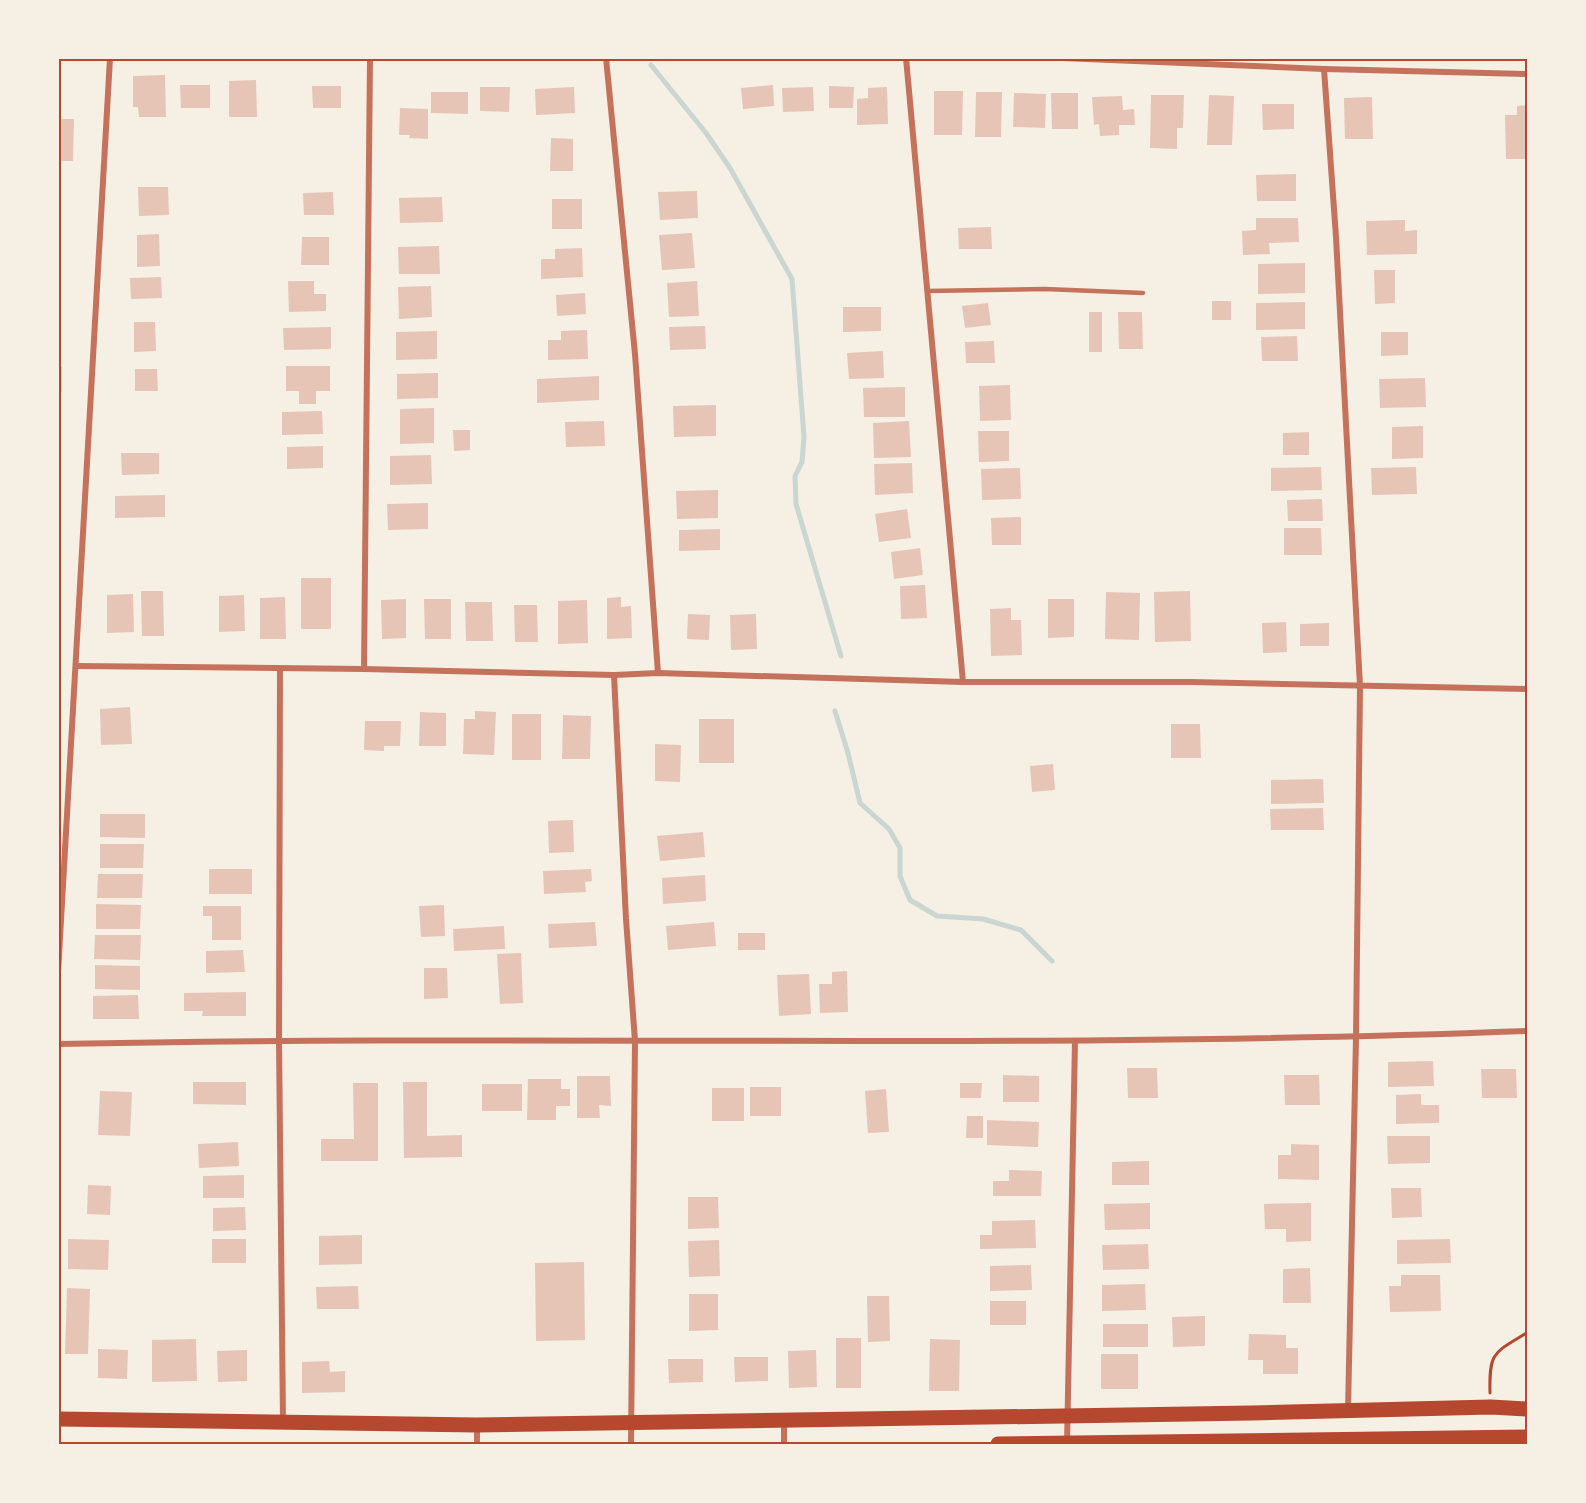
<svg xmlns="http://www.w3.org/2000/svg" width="1586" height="1503" font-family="Rubik,sans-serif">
<rect width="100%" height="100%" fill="#f6efe4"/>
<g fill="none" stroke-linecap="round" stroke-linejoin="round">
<g stroke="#c9d6d2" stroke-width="5">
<path d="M651,65L706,133L730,168L792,279L804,437L802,462L795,476L796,504L841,656"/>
<path d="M835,711L848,753L860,803L889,829L900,848V876L910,900L937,916L983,919L1021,930L1052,961"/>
</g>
</g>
<g fill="#e6c5b7">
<path d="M165,75L166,117H139L138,107H133V76Z"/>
<path d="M256,80L257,117H229V81Z"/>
<path d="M180,85H210V108H181Z"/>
<path d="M773,85L774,106L743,109L741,88Z"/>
<path d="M312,86H341V108H313Z"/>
<path d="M829,86L854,87L853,108H829Z"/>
<path d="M480,87H510L509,112L480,111Z"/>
<path d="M574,87L575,113L536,115L535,89Z"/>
<path d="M813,87L814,111L783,112L782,88Z"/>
<path d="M887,87L888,124L857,125V99L868,98V88Z"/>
<path d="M934,91H963L962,135H934Z"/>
<path d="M431,92H468V114L431,113Z"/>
<path d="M976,92H1002L1001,137H975Z"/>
<path d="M1014,93L1046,94L1045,128L1013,127Z"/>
<path d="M1051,93H1078V129H1052Z"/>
<path d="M1151,95H1184L1183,128H1177V149L1150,148Z"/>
<path d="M1209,95L1234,96L1232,145H1207Z"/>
<path d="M1122,96L1123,110L1134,109L1135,125H1119V135L1100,136L1099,124L1094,125L1092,97Z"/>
<path d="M1372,97L1373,139H1345L1344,98Z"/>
<path d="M1262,104H1294V129L1263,130Z"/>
<path d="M1528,105V159H1506L1505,115H1517V106Z"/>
<path d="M400,108L428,109V139L409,138L410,135H399Z"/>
<path d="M58,119H74L73,161H58Z"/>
<path d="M551,138L573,139V171H550Z"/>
<path d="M1296,174V201H1257L1256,175Z"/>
<path d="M138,187H168L169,215L139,216Z"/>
<path d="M697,191L698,218L660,220L658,192Z"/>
<path d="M333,192L334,215H304L303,193Z"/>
<path d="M442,197L443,222L400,223L399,198Z"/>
<rect x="552" y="199" width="30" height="30"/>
<path d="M1256,218H1298L1299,242L1269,243L1270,254L1243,255L1242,231L1256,230Z"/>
<path d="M1405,220V231L1417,230V254L1367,255L1366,221Z"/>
<path d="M991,227L992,249H959L958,228Z"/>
<path d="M692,233L695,268L662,270L659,235Z"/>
<path d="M159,234L160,266L137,267V235Z"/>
<path d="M302,237H329V265H301Z"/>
<path d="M439,246L440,274H399L398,247Z"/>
<path d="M582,248L583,277L541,279V259H555V249Z"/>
<path d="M1305,263V293L1258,294V264Z"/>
<path d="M1374,270H1395V303L1375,304Z"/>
<path d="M161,277L162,298L131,299L130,278Z"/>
<path d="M288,281H314V294H326V311L289,312Z"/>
<path d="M697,281L699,316L669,317L667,283Z"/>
<path d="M431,286L432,317L399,319L398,287Z"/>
<path d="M585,293L586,314L557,316L556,295Z"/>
<rect x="1212" y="301" width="19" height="19"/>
<path d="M1305,302V329L1256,330V303Z"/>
<path d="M988,303L991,325L965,328L962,306Z"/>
<path d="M843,307H881V331L843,332Z"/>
<rect x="1089" y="312" width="13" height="40"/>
<path d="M1118,312H1142L1143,349H1119Z"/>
<path d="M134,322H155L156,351L134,352Z"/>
<path d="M705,326L706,349L670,350L669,327Z"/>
<path d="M331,327V349L284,350L283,328Z"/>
<path d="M587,330L588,359L548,360V340H561V331Z"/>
<path d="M437,331V359L396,360V332Z"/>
<path d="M1381,332H1408V355L1381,356Z"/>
<path d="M1297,336L1298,361H1262L1261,337Z"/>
<path d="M994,341L995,363H966L965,342Z"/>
<path d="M883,351L884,378L849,379L847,353Z"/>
<path d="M286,366H330V391H316V404H299V391H286Z"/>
<path d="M58,367H62V392L58,393Z"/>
<path d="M135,369H157L158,391H135Z"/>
<path d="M438,373V398L397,399V374Z"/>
<path d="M599,376V400L537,403V379Z"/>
<path d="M1425,378L1426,407L1380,408L1379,379Z"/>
<path d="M1010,385L1011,420L980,421L979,386Z"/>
<path d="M905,387V417H864L863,388Z"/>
<rect x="58" y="398" width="3" height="25"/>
<path d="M716,405V436L674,437L673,406Z"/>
<path d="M434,408V443L400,444V409Z"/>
<path d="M322,411L323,434L282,435V412Z"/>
<path d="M604,421L605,446L566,447L565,422Z"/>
<path d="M909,421L911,457L874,458L873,423Z"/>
<path d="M1423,426V458L1392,459V427Z"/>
<path d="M453,430H470V450L454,451Z"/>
<path d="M978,431H1009V461L979,462Z"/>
<path d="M1309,432V455H1283V433Z"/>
<path d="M323,446V468L287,469V447Z"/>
<path d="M121,453H159V474L122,475Z"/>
<path d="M431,455L432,484L390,485V456Z"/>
<path d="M912,463L913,493L875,495L874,464Z"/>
<path d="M1321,467L1322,490L1271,491V468Z"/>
<path d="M1416,467L1417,494L1372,495L1371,468Z"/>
<path d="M1020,468L1021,499L982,500L981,469Z"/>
<path d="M718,490V518L677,519L676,491Z"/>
<path d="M165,495V517L115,518V496Z"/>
<path d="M1322,499L1323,521H1288L1287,500Z"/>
<path d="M428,503V529L388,530L387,504Z"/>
<path d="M907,509L911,538L879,542L875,514Z"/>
<path d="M1021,517V545H992L991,518Z"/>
<path d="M1284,528H1321L1322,555H1284Z"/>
<path d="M720,529V550L679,551V530Z"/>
<path d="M920,548L923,575L894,579L891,552Z"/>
<rect x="301" y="578" width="30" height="51"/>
<path d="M925,585L927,618L901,619L900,586Z"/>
<path d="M141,591H163L164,636H142Z"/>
<path d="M1190,591L1191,641L1155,642L1154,592Z"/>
<path d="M1106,592L1140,593L1139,640L1105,639Z"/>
<path d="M133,594L134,632L107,633V595Z"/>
<path d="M244,595L245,631L219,632V596Z"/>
<path d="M285,597L286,639H260V598Z"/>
<path d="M621,597V607L631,606L632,638L607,639V598Z"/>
<path d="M406,599V638L382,639L381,600Z"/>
<path d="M424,599H451V639H425Z"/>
<path d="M1048,599H1074V637L1048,638Z"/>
<path d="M587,600L588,643L558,644V601Z"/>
<path d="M465,602H492L493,641H466Z"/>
<path d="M514,605H537L538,642H515Z"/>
<path d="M1011,608V620H1021L1022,655L991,656L990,609Z"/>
<path d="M688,614L710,615L709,640L687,639Z"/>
<path d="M756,614L757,649L731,650L730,615Z"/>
<path d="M1286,622L1287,652L1263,653L1262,623Z"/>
<path d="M1329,623V646H1300V624Z"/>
<path d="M130,707L132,744L101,745L100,709Z"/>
<path d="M475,711L496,712L494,755L463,754L464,719H475Z"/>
<path d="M420,712L446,713V746H419Z"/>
<rect x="512" y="714" width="29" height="46"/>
<path d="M563,715L591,716L590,759H562Z"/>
<rect x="699" y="719" width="35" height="44"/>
<path d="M365,721H401L400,746H384V751L364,750Z"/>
<path d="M1171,724H1200L1201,758H1171Z"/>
<path d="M655,744L681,745L680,782L655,781Z"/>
<path d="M1053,764L1055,790L1032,792L1030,766Z"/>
<path d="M1323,779L1324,803L1271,804V780Z"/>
<path d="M1323,808L1324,830H1271L1270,809Z"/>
<path d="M100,814H145V838L100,837Z"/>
<path d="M573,820L574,852L549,853L548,821Z"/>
<path d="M703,832L705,857L660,861L657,836Z"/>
<path d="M100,844H144L143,868H100Z"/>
<rect x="209" y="869" width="43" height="25"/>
<path d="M591,869L592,881L585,882L586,892L544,894L543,871Z"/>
<path d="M98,874H143L142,898H97Z"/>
<path d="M705,875L706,901L663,904L662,878Z"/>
<path d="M96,904L141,905L140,929H96Z"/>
<path d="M444,905L445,936L421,937L419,906Z"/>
<path d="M203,906H241V940H212V916H203Z"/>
<path d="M595,922L597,946L549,948L548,924Z"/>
<path d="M714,922L716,946L668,950L666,926Z"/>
<path d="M504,926L505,949L454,951L453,929Z"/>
<rect x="738" y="933" width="27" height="17"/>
<path d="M95,935H141L140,960L94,959Z"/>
<path d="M243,950L245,972L206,973V951Z"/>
<path d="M521,953L523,1003L500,1004L497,954Z"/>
<path d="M95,965L140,966V990L95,989Z"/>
<path d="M424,968H447L448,998L424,999Z"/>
<path d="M847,971L848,1012L820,1013L819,984H832V972Z"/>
<path d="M809,974L811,1014L779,1016L777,975Z"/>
<path d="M246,992V1016H202L203,1011H184V993Z"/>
<path d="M138,995L139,1019H93V996Z"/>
<path d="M1433,1061L1434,1086L1388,1087V1062Z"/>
<path d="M1127,1068H1157L1158,1098H1128Z"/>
<path d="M1481,1069H1516L1517,1098H1482Z"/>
<path d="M1003,1075L1039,1076V1102H1003Z"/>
<path d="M1284,1075H1319L1320,1105H1285Z"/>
<path d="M577,1076H610L611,1106L599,1105L600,1118H577Z"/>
<path d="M528,1079H561V1089H570V1106H556V1120H527Z"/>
<path d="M193,1082H246V1105L193,1104Z"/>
<path d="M403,1082H427V1136L462,1135V1157L404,1158Z"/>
<path d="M353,1083H378V1161H321V1139H354Z"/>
<path d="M960,1083H982L981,1098H960Z"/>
<rect x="482" y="1084" width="40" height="27"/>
<rect x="750" y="1087" width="31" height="29"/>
<rect x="712" y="1088" width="32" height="33"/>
<path d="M886,1089L889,1132L868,1133L865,1091Z"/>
<path d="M100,1091L132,1092L130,1136L98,1135Z"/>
<path d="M1421,1094V1105H1439V1123L1396,1124V1095Z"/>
<path d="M967,1116H983V1138H966Z"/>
<path d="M987,1120L1039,1122L1038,1147L987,1145Z"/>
<path d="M1387,1136H1430V1163L1388,1164Z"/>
<path d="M238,1142L239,1166L199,1168L198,1144Z"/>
<path d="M1291,1144L1319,1145V1180L1278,1179V1155H1291Z"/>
<path d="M1149,1161V1185H1112V1162Z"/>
<path d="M1009,1170L1042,1171L1041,1196H993V1181H1009Z"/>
<path d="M244,1175V1198H203V1176Z"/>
<path d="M88,1185L111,1186L110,1215L87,1214Z"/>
<path d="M1391,1188H1421L1422,1217L1392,1218Z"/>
<path d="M688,1197H718L719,1228L688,1229Z"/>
<path d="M1150,1203V1229L1105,1230L1104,1204Z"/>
<path d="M1311,1203V1241L1286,1242V1229H1265L1264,1204Z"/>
<path d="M245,1207L246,1230L213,1231V1208Z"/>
<path d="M1035,1220L1036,1248L980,1249V1235H992V1221Z"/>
<path d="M362,1235V1264L319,1265V1236Z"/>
<path d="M68,1239L109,1240L108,1270L68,1269Z"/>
<rect x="212" y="1239" width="34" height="24"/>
<path d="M1450,1239L1451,1263L1397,1264V1240Z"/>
<path d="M719,1240L720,1276L689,1277L688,1241Z"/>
<path d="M1148,1244L1149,1269L1103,1270L1102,1245Z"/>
<path d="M584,1262L585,1340L536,1341L535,1263Z"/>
<path d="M1031,1265L1032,1290L990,1291V1266Z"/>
<path d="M1310,1268L1311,1303H1283V1269Z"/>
<path d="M1401,1275H1440L1441,1311L1390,1312L1389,1286H1401Z"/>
<path d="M1145,1284L1146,1310L1102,1311V1285Z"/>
<path d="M358,1286L359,1309H317L316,1287Z"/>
<path d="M67,1288L90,1289L88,1354H65Z"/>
<path d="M689,1294H718V1330L689,1331Z"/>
<path d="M867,1296H889L890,1341L868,1342Z"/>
<rect x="990" y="1301" width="36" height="24"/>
<path d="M1205,1316V1346L1173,1347L1172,1317Z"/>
<rect x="1103" y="1324" width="45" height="23"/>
<path d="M1249,1334L1286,1335V1348H1298V1374H1263V1360H1248Z"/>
<rect x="836" y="1338" width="25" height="50"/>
<path d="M196,1339L197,1381L152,1382V1340Z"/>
<path d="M930,1339L960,1340L959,1391H929Z"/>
<path d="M98,1349L128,1350L127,1379L98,1378Z"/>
<path d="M247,1350V1381L218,1382L217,1351Z"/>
<path d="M816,1350L817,1387L789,1388L788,1351Z"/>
<rect x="1101" y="1354" width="37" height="35"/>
<path d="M734,1357H768V1381L735,1382Z"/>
<path d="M668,1359H703V1382L669,1383Z"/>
<path d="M329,1361L330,1372L345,1371V1392L302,1393V1362Z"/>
</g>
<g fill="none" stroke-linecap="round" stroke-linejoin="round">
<path stroke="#b5482f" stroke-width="3" d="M1490,1393C1489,1351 1494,1353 1528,1332"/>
<path stroke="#c5725c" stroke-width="4.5" d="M927,291L1045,289L1143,293"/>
<g stroke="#c5725c" stroke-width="6">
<path d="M606,58L635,354L658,673"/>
<path d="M906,58L963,682"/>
<path d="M1062,58L1324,69L1528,74"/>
<path d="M1324,69L1336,237L1360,686L1356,1038L1348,1410"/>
<path d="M77,666L364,669L614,675L658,673L963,682H1191L1528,689"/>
<path d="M280,669L279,1041L283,1423"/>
<path d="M364,669L370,58"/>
<path d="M614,675L626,919L635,1041L631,1444"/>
<path d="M58,973L110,58"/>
<path d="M58,1044C548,1034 1038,1050 1528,1031"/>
<path d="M477,1425V1444"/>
<path d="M784,1444V1421"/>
<path d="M1067,1444L1075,1041"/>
</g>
<g stroke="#b5482f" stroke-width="15">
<path d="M58,1419L477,1425L1252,1413L1491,1407L1528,1409"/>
<path d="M998,1444L1528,1437"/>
</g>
</g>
<rect width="1586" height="1503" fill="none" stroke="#f6efe4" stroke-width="120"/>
<rect x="60" y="60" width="1466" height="1383" fill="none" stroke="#b5482f" stroke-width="2"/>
</svg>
